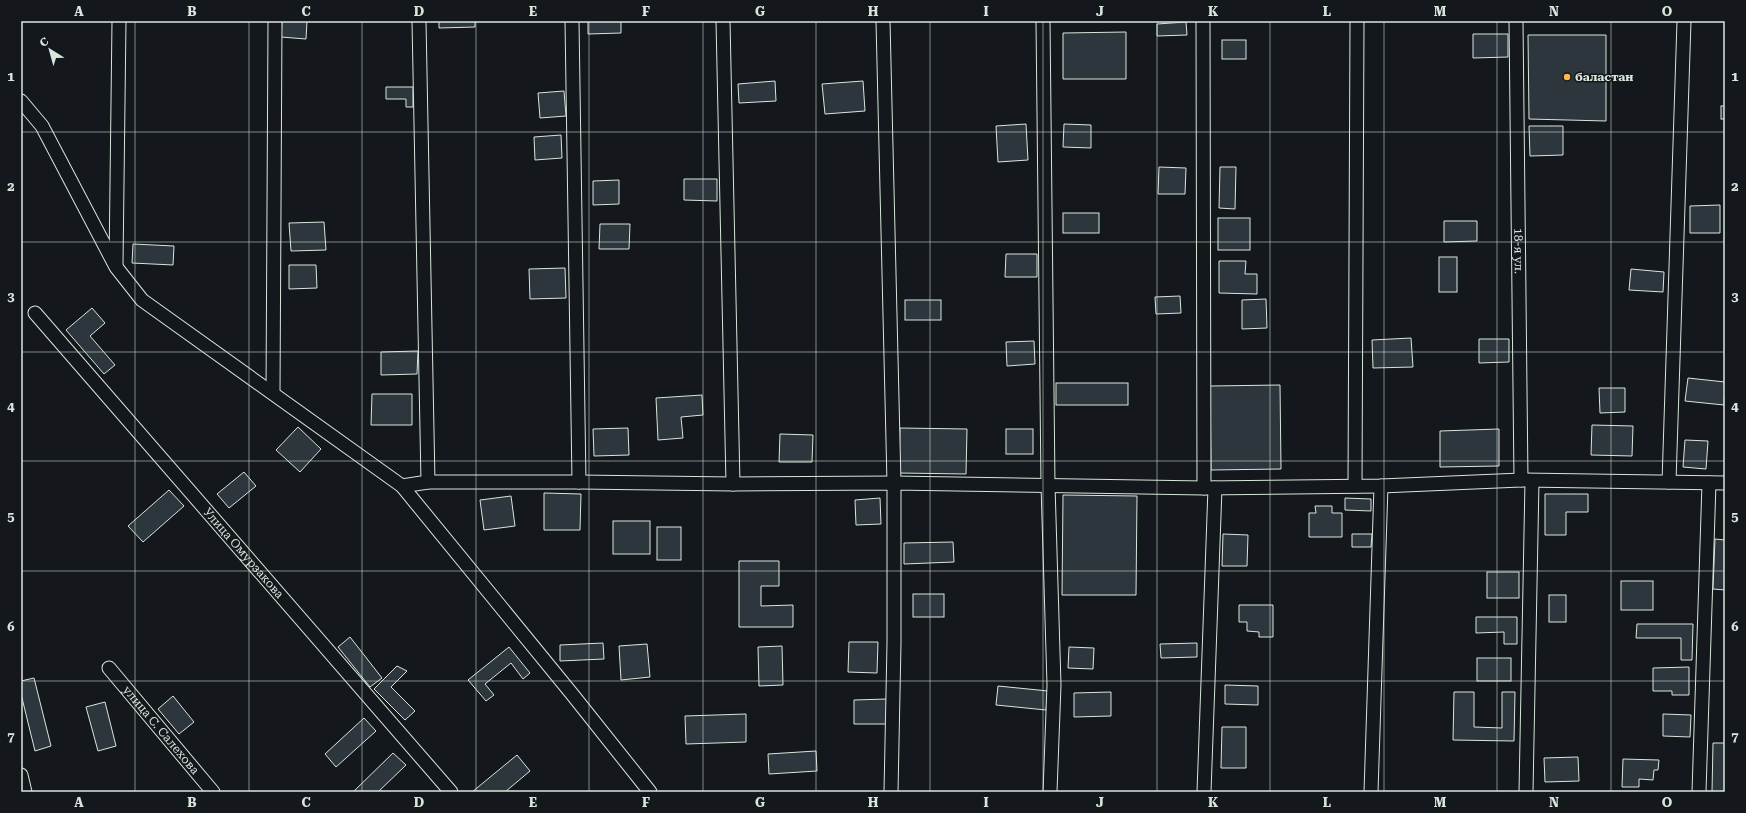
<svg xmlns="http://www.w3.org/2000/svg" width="1746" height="813" font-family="'Roboto Serif',serif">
<rect width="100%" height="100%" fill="#14181c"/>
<g fill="#2c363c" stroke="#d8e6dc">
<path d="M282,21H307L306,39L281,37Z"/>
<path d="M439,21H475V27L439,28Z"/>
<path d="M588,21H621V33L588,34Z"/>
<path d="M1186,22L1187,35L1157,36V24Z"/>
<path d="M1126,32V79H1063V33Z"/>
<path d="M1473,34H1508V57L1473,58Z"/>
<path d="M1528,35H1606V121L1529,119Z"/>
<rect x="1222" y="40" width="24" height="19"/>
<path d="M775,81L776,101L739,103L738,84Z"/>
<path d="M863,81L865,111L825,114L822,84Z"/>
<path d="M386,87H413V107H406V99H386Z"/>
<path d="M564,91L566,116L540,118L538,93Z"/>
<rect x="1721" y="106" width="4" height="13"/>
<path d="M1026,124L1028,160L998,162L996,126Z"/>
<path d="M1064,124L1091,125V148L1063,147Z"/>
<path d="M1529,126H1563V155L1530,156Z"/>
<path d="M561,135L562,158L535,160L534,137Z"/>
<path d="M1159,167L1186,168L1185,194H1158Z"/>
<path d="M1220,167H1236L1235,209L1219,208Z"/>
<path d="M684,179H717V201L684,200Z"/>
<path d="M619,180V204L593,205V181Z"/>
<path d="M1720,205V233H1690V206Z"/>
<rect x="1063" y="213" width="36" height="20"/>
<rect x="1218" y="218" width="32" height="32"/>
<path d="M1444,221H1477V241L1444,242Z"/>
<path d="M324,222L326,250L291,251L289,223Z"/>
<path d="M600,224H630L629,249H599Z"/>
<path d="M133,244L174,246L173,265L132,263Z"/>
<path d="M1006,254H1037V277H1005Z"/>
<rect x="1439" y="257" width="18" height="35"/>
<path d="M1219,261H1246L1245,274H1257V294L1219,293Z"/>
<path d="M289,265H316L317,288L289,289Z"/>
<path d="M565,268L566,298L530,299L529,269Z"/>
<path d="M1631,269L1664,272L1663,292L1629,290Z"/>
<path d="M1180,296L1181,313L1156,314L1155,297Z"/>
<path d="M1266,299L1267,328L1242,329V300Z"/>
<rect x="905" y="300" width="36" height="20"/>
<path d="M92,308L105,323L90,336L115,365L104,374L66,330Z"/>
<path d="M1411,338L1413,367L1373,368L1372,340Z"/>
<path d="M1479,339H1509V362L1479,363Z"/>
<path d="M1034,341L1035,364L1007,366L1006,342Z"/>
<path d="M418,351L417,374L381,375V352Z"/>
<path d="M1688,378L1725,382L1724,405L1685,401Z"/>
<rect x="1056" y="383" width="72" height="22"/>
<path d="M1280,385L1281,469L1211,470L1210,386Z"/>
<path d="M1599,388H1625V412L1600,413Z"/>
<path d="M372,394H412V425H371Z"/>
<path d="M702,395L703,415L681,417L683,438L658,440L656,398Z"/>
<path d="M1592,425L1633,426L1632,456L1591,455Z"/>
<path d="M298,427L321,449L300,472L276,450Z"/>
<path d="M628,428L629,455L594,456L593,429Z"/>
<path d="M900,428L967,429L966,474L899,473Z"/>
<rect x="1006" y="429" width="27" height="25"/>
<path d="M1499,429V466L1440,467V431Z"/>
<path d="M780,434L813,435L812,462H779Z"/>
<path d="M1685,440L1708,441L1706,469L1683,467Z"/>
<path d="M244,472L256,486L229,508L217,494Z"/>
<path d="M169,490L184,506L143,542L128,526Z"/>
<path d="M544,493L581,494L580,530H544Z"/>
<path d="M1545,494H1588V512H1566V535H1545Z"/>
<path d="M1063,495L1137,496L1136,595H1062Z"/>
<path d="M511,496L515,526L484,530L480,500Z"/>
<path d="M880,498L881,524L856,525L855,500Z"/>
<path d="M1345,498L1371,499V511L1345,510Z"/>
<path d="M1315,506H1332V513H1342V537H1309V513H1316Z"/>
<rect x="613" y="521" width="37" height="33"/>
<rect x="657" y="527" width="24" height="33"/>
<path d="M1223,534L1248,535L1247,566H1222Z"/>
<path d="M1352,534H1372L1371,547H1352Z"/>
<path d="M1715,539L1725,540V590L1713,589Z"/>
<path d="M953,542L954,562L904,564V543Z"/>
<path d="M739,561H779V586H761V606L793,605V627H739Z"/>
<rect x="1487" y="572" width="32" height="26"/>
<rect x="1621" y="581" width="32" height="29"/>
<rect x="913" y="594" width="31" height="23"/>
<rect x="1549" y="595" width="17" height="27"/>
<path d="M1239,605H1273V637H1259V632L1247,631V622H1239Z"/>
<path d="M1476,617H1517V644H1504V632L1476,633Z"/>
<path d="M1637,624H1693L1692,660H1681V638H1636Z"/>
<path d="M350,637L382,678L370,687L338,647Z"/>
<path d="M849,642H878L877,673L848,672Z"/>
<path d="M603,643L604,659L560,661V645Z"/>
<path d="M1197,643V657L1161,658L1160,644Z"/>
<path d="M647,644L650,677L621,680L619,646Z"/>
<path d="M782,646L783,685L759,686L758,647Z"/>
<path d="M509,647L530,673L523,679L511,663L485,684L494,695L486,701L468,680Z"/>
<path d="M1069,647L1094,648L1093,669L1068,668Z"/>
<rect x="1477" y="658" width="34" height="23"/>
<path d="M397,666L407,671L391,687L415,711L405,720L374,689Z"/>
<path d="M1689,667V695H1672V691H1653V668Z"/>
<path d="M34,678L51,746L35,751L21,694V681Z"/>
<path d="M1225,685L1258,686V705L1225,704Z"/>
<path d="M998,686L1048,691L1046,710L996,705Z"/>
<path d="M1111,692V716L1074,717V693Z"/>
<path d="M1454,692H1474V727L1502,728V692H1515L1514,741L1453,740Z"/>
<path d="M173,696L194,722L179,734L158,709Z"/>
<path d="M887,699V724H854V700Z"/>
<path d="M105,702L116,746L98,751L86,707Z"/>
<path d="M746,714V742L686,744L685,716Z"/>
<path d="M1663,714L1691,715L1690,737L1663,736Z"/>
<path d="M364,718L376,731L336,767L325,754Z"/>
<path d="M1222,727H1246V768H1221Z"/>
<path d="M1713,743H1725V792H1712Z"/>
<path d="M816,751L817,771L769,774L768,754Z"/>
<path d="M393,753L406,765L378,792H353Z"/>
<path d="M517,755L530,771L505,792H472Z"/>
<path d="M1578,757L1579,781L1545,782L1544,758Z"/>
<path d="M1623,759L1659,760L1658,770H1654L1653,780L1639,779V787H1622Z"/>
</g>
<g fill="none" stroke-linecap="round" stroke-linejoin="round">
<g stroke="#d8e6dc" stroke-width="15">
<g id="minor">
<path d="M419,21L428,482"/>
<path d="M572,21L579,482"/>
<path d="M723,21L733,484"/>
<path d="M883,21L894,483V643L891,792"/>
<path d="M1043,21L1048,485L1054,685L1050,792"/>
<path d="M1203,21L1204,488"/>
<path id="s1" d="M1516,21L1521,480"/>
<path d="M21,101L42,126L116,267L142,300L402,486L572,694L650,792"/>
<path d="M116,265L119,21"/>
<path id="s2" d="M35,313L451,792"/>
<path d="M273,393L275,21"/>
<path d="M1669,482L1684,21"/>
<path d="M402,486L428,482H579L733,484L894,483L1204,488L1381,486L1521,480L1725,483"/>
<path d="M1355,486L1357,21"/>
<path id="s3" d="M109,668L213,792"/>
<path d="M21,775L25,792"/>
<path d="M1204,792L1215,488"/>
<path d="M1371,792L1381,486"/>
<path d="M1526,792L1532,481"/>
<path d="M1699,792L1709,483"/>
</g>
</g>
<use href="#minor" stroke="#14181c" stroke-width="13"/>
</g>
<path fill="none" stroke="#d8e6dc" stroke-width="1" stroke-opacity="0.55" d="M135,21V792M249,21V792M362,21V792M476,21V792M589,21V792M703,21V792M816,21V792M930,21V792M1043,21V792M1157,21V792M1270,21V792M1384,21V792M1497,21V792M1611,21V792M21,132H1725M21,242H1725M21,352H1725M21,461H1725M21,571H1725M21,681H1725"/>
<circle fill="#ffb74d" stroke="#14181c" stroke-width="1.5" cx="1567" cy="77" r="4"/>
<g text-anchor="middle" stroke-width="3" stroke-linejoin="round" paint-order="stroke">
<g font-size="12" font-weight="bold" fill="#d8e6dc" stroke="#14181c" text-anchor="start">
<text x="1575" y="81">баластан</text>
</g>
<g font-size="12" fill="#d8e6dc" stroke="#14181c">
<text dy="4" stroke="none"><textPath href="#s1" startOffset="230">18-я ул.</textPath></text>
<text dy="4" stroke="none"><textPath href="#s2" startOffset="318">Улица Омурзакова</textPath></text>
<text dy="4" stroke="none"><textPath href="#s3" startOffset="81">улица С. Салехова</textPath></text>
</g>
</g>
<rect width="1746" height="813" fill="none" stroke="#14181c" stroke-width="44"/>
<g transform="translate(50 50) rotate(323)" stroke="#14181c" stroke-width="3" paint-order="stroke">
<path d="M0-3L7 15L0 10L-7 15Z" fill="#d8e6dc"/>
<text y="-6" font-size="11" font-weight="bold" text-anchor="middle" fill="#d8e6dc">С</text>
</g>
<rect x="22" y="22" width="1702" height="769" fill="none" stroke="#d8e6dc" stroke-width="1.5"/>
<g font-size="13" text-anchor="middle" font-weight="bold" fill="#d8e6dc">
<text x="79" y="16">A</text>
<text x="192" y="16">B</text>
<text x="306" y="16">C</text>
<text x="419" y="16">D</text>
<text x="533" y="16">E</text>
<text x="646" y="16">F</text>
<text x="760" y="16">G</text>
<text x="873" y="16">H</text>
<text x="986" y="16">I</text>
<text x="1100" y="16">J</text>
<text x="1213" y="16">K</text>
<text x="1327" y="16">L</text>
<text x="1440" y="16">M</text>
<text x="1554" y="16">N</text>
<text x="1667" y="16">O</text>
<text x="11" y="81">1</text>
<text x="1735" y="81">1</text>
<text x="11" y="191">2</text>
<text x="1735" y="191">2</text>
<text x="11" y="301">3</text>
<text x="1735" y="301">3</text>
<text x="11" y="411">4</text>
<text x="1735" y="411">4</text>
<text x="11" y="521">5</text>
<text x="1735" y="521">5</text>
<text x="11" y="631">6</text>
<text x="1735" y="631">6</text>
<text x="11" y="741">7</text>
<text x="1735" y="741">7</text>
<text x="79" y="807">A</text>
<text x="192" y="807">B</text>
<text x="306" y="807">C</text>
<text x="419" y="807">D</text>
<text x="533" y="807">E</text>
<text x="646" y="807">F</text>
<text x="760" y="807">G</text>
<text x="873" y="807">H</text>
<text x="986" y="807">I</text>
<text x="1100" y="807">J</text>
<text x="1213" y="807">K</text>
<text x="1327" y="807">L</text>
<text x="1440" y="807">M</text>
<text x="1554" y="807">N</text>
<text x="1667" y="807">O</text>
</g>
</svg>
